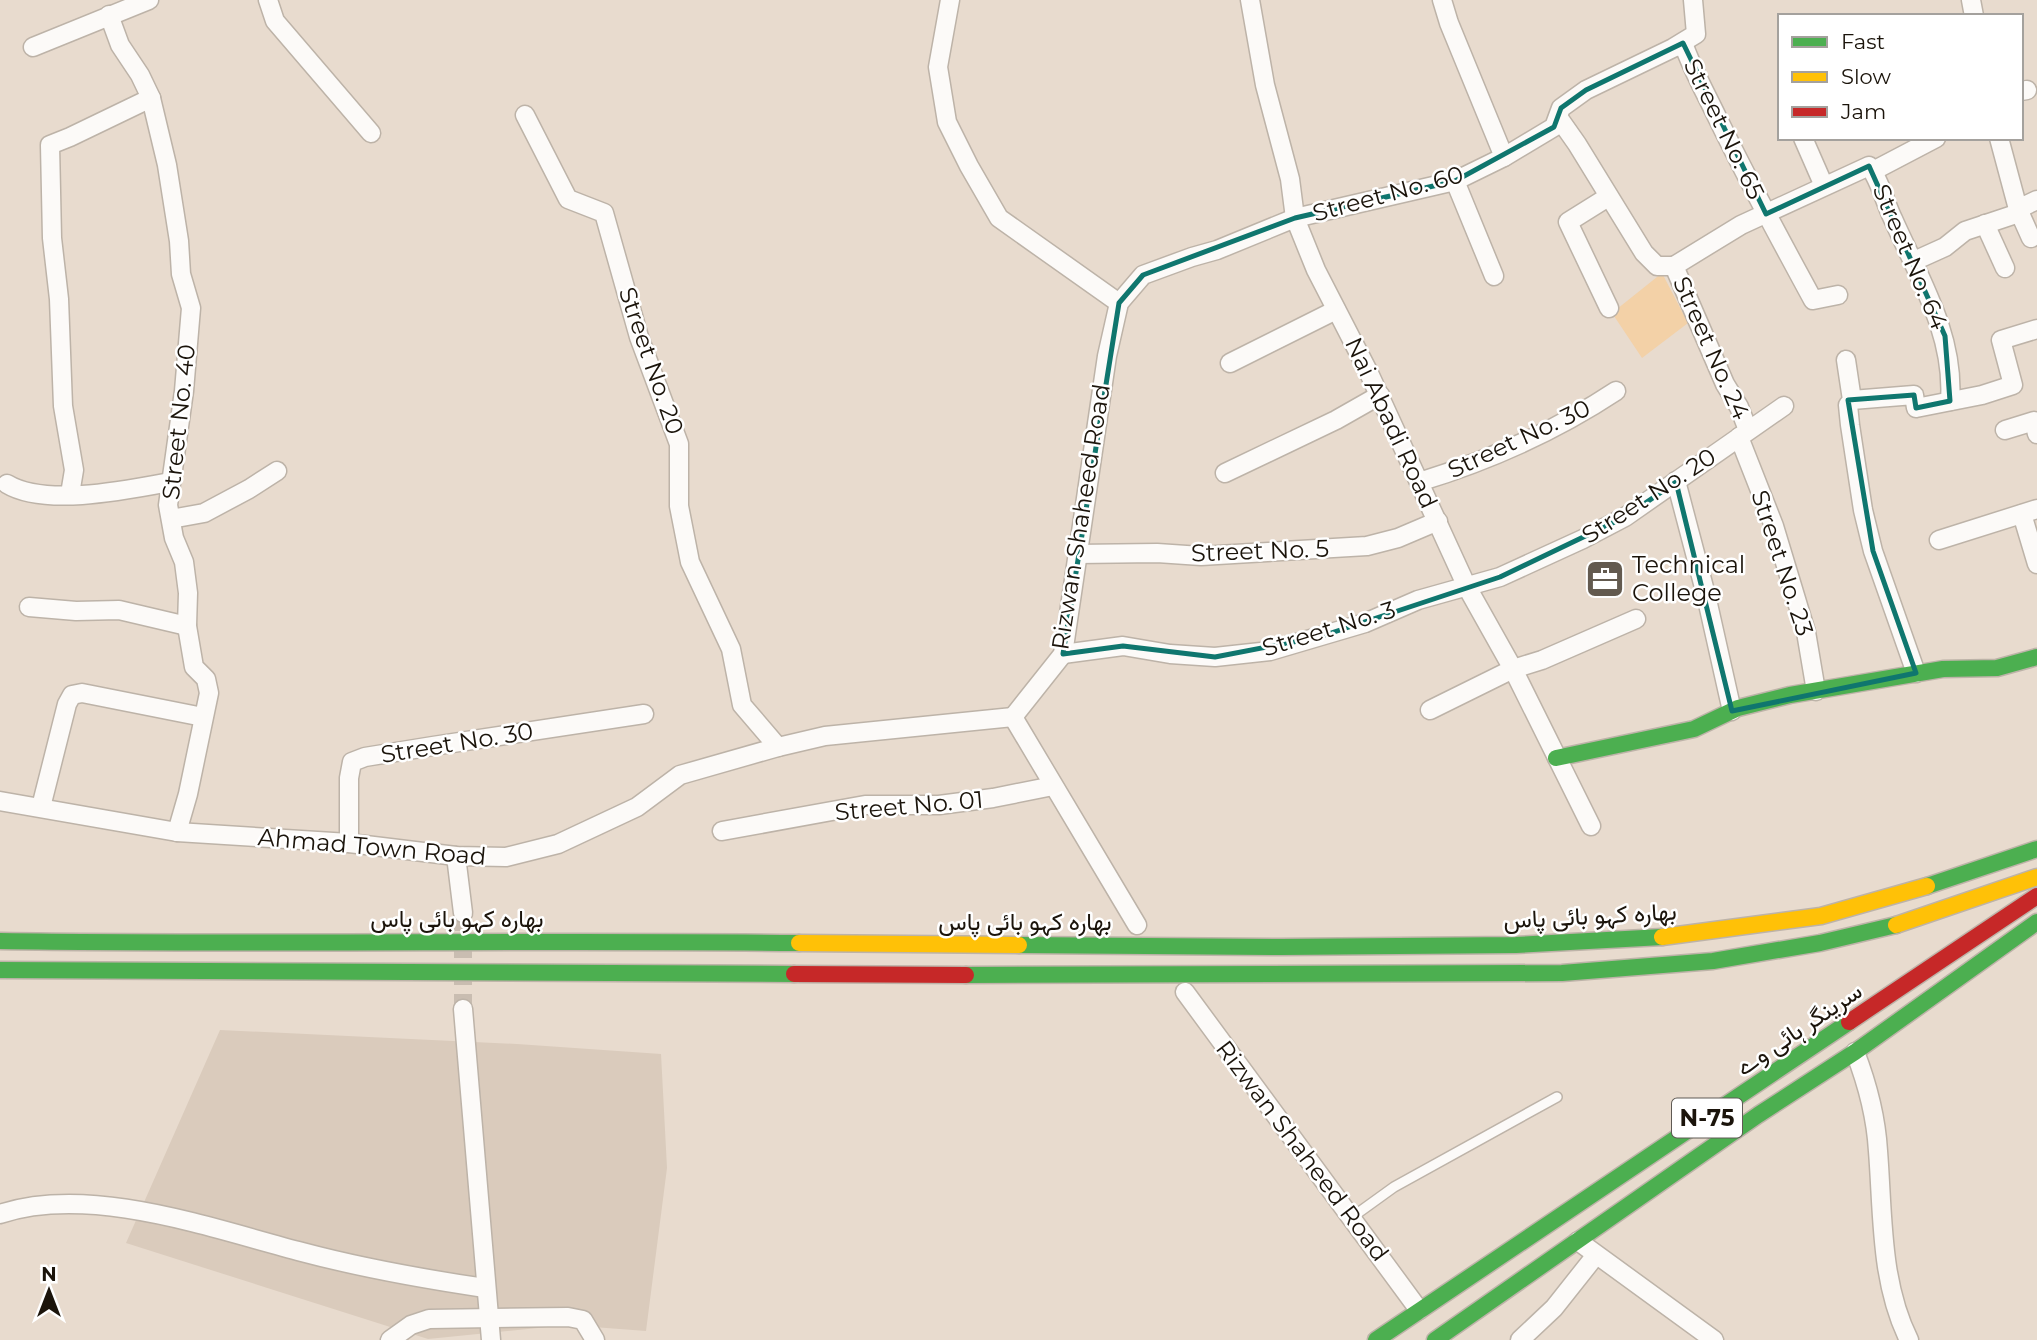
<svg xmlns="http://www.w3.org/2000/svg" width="2037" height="1340" font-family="Montserrat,Vazirmatn,sans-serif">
<rect width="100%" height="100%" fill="#e8dbce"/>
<path fill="#dacbbc" d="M220,1030L517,1044L661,1054L667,1168L646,1331L567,1325L428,1339L126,1243Z"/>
<path fill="#f3d1a7" d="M1662,273L1688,323L1642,358L1612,313Z"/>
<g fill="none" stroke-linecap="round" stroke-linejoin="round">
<path stroke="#c9bdb1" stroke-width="18" stroke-dasharray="18 9" stroke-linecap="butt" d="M463,913V1009"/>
<g stroke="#bdb3a8" stroke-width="12">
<path id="lane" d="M1351,1218L1394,1187L1557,1097"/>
</g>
<g stroke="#bdb3a8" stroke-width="21">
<g id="street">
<path d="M268,0L275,21L371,133"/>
<path d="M950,0L938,67L947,122L969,166L999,218L1119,303"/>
<path d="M1250,0L1265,85L1290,179L1295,218L1316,270L1368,371L1467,587L1513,669L1591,826"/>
<path d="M1442,0L1449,23L1504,157"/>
<path d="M1971,0L1974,16"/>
<path d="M109,15L120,45L140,75L151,98L167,165L179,241L181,274L191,308L184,391L168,505L174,538L184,562L188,593L187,626L194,667L206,679L209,693L188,794L177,832"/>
<path d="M1683,43C1692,69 1705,92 1717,117C1747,179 1780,239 1813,300L1838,295"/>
<path d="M33,47L149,0"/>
<path d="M2021,91L2027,90"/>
<path d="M525,115L568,199L604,213L639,337L679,444V506L690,562L731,649L742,705L778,747"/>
<path d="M1558,117L1577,144L1644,253L1657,266H1674"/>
<path d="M1803,138L1824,186"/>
<path d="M1873,171L1936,138"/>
<path d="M1455,181L1494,276"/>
<path d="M1608,197L1568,222L1609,308"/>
<path d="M1985,224L2005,268"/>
<path d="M2031,238L2018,209L2037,200"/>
<path d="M1914,261L1945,247L1965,231L2013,215L2018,209L1999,138"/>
<path d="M1674,266L1741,225L1869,166C1880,180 1885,203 1893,219C1919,278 1955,335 1950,401"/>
<path d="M1674,266L1725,384L1739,407L1748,430"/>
<path d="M1846,360L1852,400L1848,405L1850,425L1863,510L1873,551L1916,673"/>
<path d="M1230,363L1336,310"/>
<path d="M1852,400L1914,395L1916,408L1982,395L2013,385L2001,340L2037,329"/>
<path d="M2005,430L2034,421L2037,434"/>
<path d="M1739,437L1774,526L1806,632L1816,691"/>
<path d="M1225,473L1336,420L1380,395"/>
<path d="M1676,481L1706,595L1732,711"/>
<path d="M1419,482C1488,461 1557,430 1616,391"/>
<path d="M7,484C45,507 127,490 170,482"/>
<path d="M70,494L74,470L63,406L59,299L52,238L50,145L70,137L151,98"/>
<path d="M2022,514L2037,564"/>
<path d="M171,519L204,513L249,489L277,471"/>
<path d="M1939,540L2037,509"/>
<path d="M1077,554L1157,553L1201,556L1367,546L1398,538L1438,521"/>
<path d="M29,607L76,611L119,610L187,626"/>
<path d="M1063,654L1123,646L1170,654L1215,657L1270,651L1365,623L1418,600L1500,577L1583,539L1625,517L1784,406"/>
<path d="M1430,710L1513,669L1542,660L1636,619"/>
<path d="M0,801L177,832L349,843L456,856L506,857L558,844L637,807L680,775L778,747L825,736L1013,717"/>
<path d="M41,807L67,704L72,695L82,693L203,717"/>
<path d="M722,831L865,805H939L993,798L1053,786"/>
<path d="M349,843V778L352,762L365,757L433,746L644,714"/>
<path d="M456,856L463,913"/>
<path d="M1137,925L1013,717L1063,654L1107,356L1119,303L1143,275L1192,257L1217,250L1295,218L1455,181L1504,157L1554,127L1561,108L1586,90L1673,48L1696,34L1693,0"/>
<path d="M1185,992L1419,1310"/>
<path d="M463,1009L491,1340"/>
<path d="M1855,1052C1867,1083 1876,1117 1878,1151C1883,1214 1880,1282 1909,1340"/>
<path d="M0,1214C91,1184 213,1229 302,1252C362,1268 424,1279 485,1288"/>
<path d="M1578,1241L1714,1340"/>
<path d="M390,1340L411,1325L429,1319L568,1317L583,1320L595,1340"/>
<path d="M1520,1340L1554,1308L1596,1255"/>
</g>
</g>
<g stroke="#bdb3a8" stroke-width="19">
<g id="fast">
<path d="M1556,758L1694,729L1738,708L1790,695L1943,669L1997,668L2037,657"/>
<path d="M1927,886L2037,849"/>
<path d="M0,941C266,945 532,940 799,943"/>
<path d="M1019,945L1281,947L1516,945L1662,937"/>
<path d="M0,970L794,974"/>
<path d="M966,975L1562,973L1713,961L1820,943L1896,925"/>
<path d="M1376,1340L1849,1022"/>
<path d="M1435,1340L1758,1115L1855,1052L2037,922"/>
</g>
</g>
<g stroke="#bdb3a8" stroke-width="19">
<g id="slow">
<path d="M1896,925L2037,877"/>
<path d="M1662,937L1821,916L1927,886"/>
<path d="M799,943L1019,945"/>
</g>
</g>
<g stroke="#bdb3a8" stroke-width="19">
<g id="jam">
<path d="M794,974L966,975"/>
<path d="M1849,1022L2037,896"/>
</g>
</g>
<use href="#lane" stroke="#fcfaf8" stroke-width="9"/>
<use href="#street" stroke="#fcfaf8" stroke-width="18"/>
<use href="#fast" stroke="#4caf50" stroke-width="16"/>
<use href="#slow" stroke="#ffc107" stroke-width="16"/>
<use href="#jam" stroke="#c62828" stroke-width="16"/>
</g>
<path fill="none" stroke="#0f766e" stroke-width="5" stroke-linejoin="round" d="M1683,43L1766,214L1869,166L1945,336L1950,401L1916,408L1914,395L1848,400L1873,551L1916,673L1732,711L1676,482L1625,517L1500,577L1319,637L1215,657L1123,646L1063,654L1119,303L1143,275L1295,218L1455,181L1554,127L1561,108L1586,90Z"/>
<defs>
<g id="office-square" transform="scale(2.0125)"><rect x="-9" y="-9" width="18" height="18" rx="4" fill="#635a4f" stroke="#fff"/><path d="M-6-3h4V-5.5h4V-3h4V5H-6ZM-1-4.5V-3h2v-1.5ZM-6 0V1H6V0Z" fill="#fff"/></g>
</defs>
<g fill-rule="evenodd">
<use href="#office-square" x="1605" y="579"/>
</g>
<g text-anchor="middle" stroke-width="5" stroke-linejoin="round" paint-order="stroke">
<rect fill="#fff" stroke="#5f5a54" stroke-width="2" x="1672" y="1098.5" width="70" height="39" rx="5"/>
<g font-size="23" font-weight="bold" fill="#1b140b">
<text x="1707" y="1126">N-75</text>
</g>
<g font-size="24" fill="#1b140b" stroke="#fff">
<text transform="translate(1724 129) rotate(64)" y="8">Street No. 65</text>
<text transform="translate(1388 194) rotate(-15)" y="8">Street No. 60</text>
<text transform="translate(1910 257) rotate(67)" y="8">Street No. 64</text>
<text transform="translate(1711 348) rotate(66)" y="8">Street No. 24</text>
<text transform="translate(651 361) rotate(71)" y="8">Street No. 20</text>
<text transform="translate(179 422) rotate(-84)" y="8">Street No. 40</text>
<text transform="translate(1391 423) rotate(65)" y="8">Nai Abadi Road</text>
<text transform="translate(1519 439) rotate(-25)" y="8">Street No. 30</text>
<text transform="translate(1649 496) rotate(-33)" y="8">Street No. 20</text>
<text transform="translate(1081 517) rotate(-81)" y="8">Rizwan Shaheed Road</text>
<text transform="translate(1260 551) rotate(-2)" y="8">Street No. 5</text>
<text transform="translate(1782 563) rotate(72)" y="8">Street No. 23</text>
<text transform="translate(1329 629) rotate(-17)" y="8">Street No. 3</text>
<text transform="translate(457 743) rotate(-9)" y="8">Street No. 30</text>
<text transform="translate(909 806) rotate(-5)" y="8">Street No. 01</text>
<text transform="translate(372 847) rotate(5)" y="8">Ahmad Town Road</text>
<text transform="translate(1590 916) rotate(-3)" y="8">بھارہ کہو بائی پاس</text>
<text x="457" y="927">بھارہ کہو بائی پاس</text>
<text x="1025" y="930">بھارہ کہو بائی پاس</text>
<text transform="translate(1799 1029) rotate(-34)" y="8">سرینگر ہائی وے</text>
<text transform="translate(1302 1151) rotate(53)" y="8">Rizwan Shaheed Road</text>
</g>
<g font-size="24" fill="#1b140b" stroke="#fff" text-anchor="start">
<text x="1632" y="573">Technical<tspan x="1632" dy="28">College</tspan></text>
</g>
</g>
<rect x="1778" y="14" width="245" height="126" fill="#ffffff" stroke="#a4a19d" stroke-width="2"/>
<rect x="1792" y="37" width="35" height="10" fill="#4caf50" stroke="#a4a19d" stroke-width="2"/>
<text x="1841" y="49" font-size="21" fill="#1b140b">Fast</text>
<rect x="1792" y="72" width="35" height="10" fill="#ffc107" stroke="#a4a19d" stroke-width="2"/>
<text x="1841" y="84" font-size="21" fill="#1b140b">Slow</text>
<rect x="1792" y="107" width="35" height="10" fill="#c62828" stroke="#a4a19d" stroke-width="2"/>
<text x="1841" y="119" font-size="21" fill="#1b140b">Jam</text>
<g transform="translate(49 1291)" stroke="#ffffff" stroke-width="5" paint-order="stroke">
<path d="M0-5L12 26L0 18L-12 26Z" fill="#1b140b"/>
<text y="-10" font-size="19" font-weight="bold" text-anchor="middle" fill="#1b140b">N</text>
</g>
</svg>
